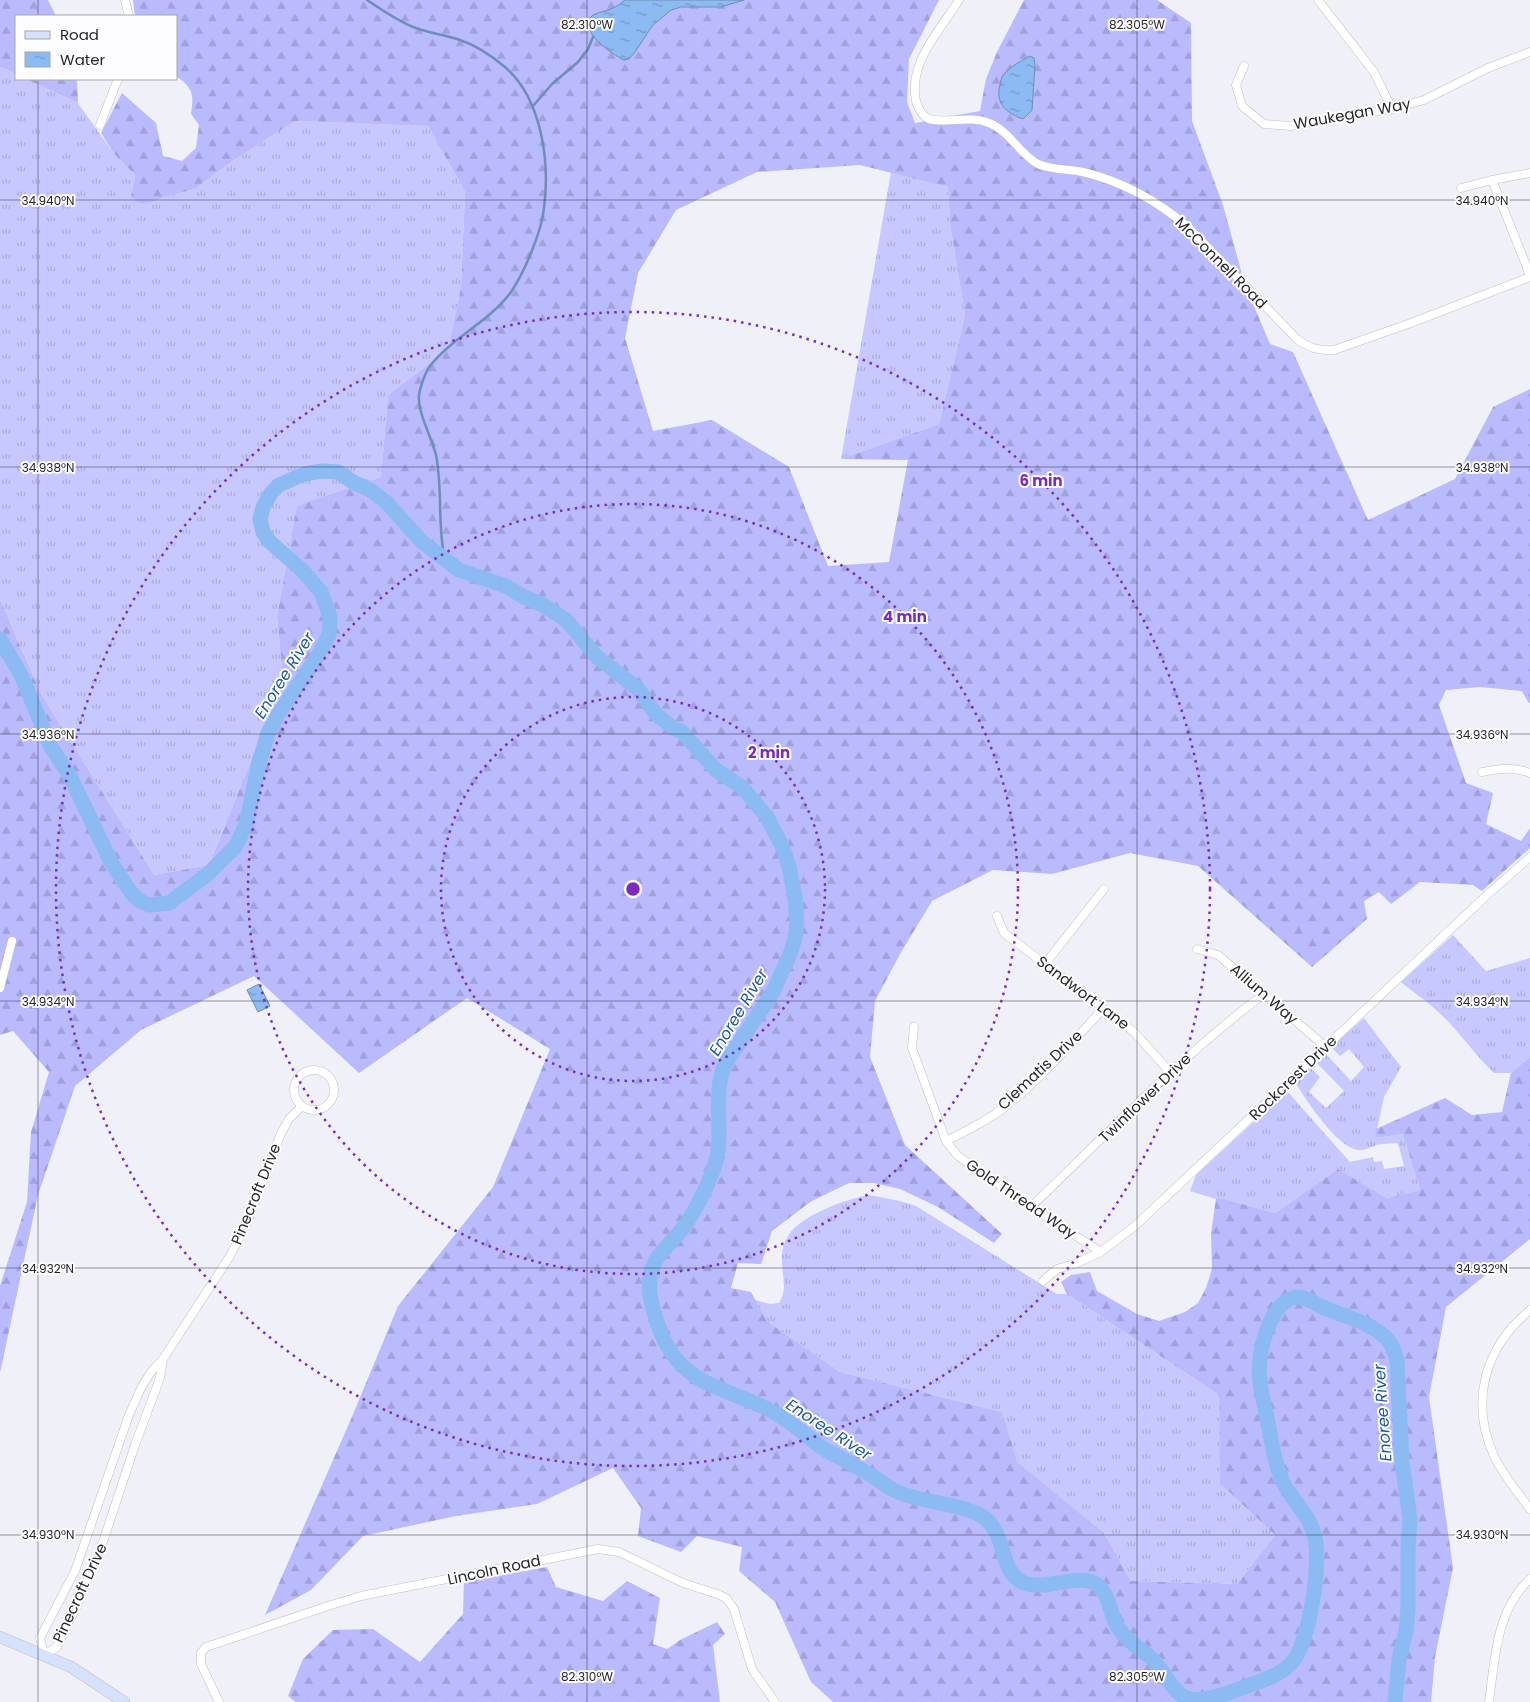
<svg xmlns="http://www.w3.org/2000/svg" width="1530" height="1702" font-family="Poppins,sans-serif">
<defs>
<pattern id="grass-tufts" width="24" height="20" patternUnits="userSpaceOnUse" patternTransform="scale(1.25)"><rect width="24" height="20" fill="#c7c8ff"/><path d="M3 7l-1-3M5 7V3M7 7l1-3M15 17l-1-3M17 17v-4M19 17l1-3" fill="none" stroke="#abacdb"/></pattern>
<pattern id="forest-firs" width="22" height="20" patternUnits="userSpaceOnUse" patternTransform="scale(1.25)"><rect width="22" height="20" fill="#babafe"/><path d="M5 1l3.5 6h-7zM16 11l3.5 6h-7z" fill="#a0a0da"/></pattern>
<pattern id="water-ripples" width="26" height="14" patternUnits="userSpaceOnUse" patternTransform="scale(1.25)"><rect width="26" height="14" fill="#8cbaf3"/><path d="M2 4q2-2 4 0t4 0M15 11q2-2 4 0t4 0" fill="none" stroke="#7297c5"/></pattern>
</defs>
<rect width="100%" height="100%" fill="#eff0f8"/>
<g fill="url(#grass-tufts)">
<path d="M0,67L16,74V79H26L78,103L114,154L135,175L131,197L152,202L165,197L195,189L228,164L295,121L428,126L465,192L461,287L448,349L388,395L381,477L297,507L277,616L283,681L209,865L154,875L40,692L0,599Z"/>
<path d="M891,172L948,187L950,224L965,315L939,424L841,459Z"/>
<path d="M1453,935L1486,971L1530,958V1057L1511,1073H1494C1473,1053 1457,1028 1435,1009C1425,999 1412,992 1401,982Z"/>
<path d="M1364,1018L1401,1067L1384,1097L1375,1138L1403,1134L1420,1190L1387,1198L1338,1169L1275,1213L1225,1199H1216L1190,1191L1196,1175L1287,1091L1350,1162L1373,1157L1374,1162L1382,1161L1384,1169L1404,1166L1398,1143C1391,1144 1381,1143 1374,1146C1369,1148 1365,1150 1359,1150C1338,1149 1306,1100 1295,1082L1310,1067L1320,1077L1309,1092L1326,1108L1344,1091L1316,1062L1325,1053L1351,1081L1364,1067L1349,1049L1340,1056L1331,1047Z"/>
<path d="M869,1195L900,1201L916,1206L1057,1294H1067L1219,1395L1221,1483L1275,1535L1237,1584L1131,1581L1104,1533L1016,1462L1002,1412L840,1372L767,1321L755,1300L770,1304L779,1303C788,1289 782,1277 782,1262C781,1253 783,1244 788,1236C801,1215 846,1199 869,1195Z"/>
</g>
<g fill="url(#forest-firs)" fill-rule="evenodd">
<path d="M0,0H48L56,16H16V74L0,67Z"/>
<path d="M133,0H939L909,59L907,102L915,123L980,111L986,79L997,52L1024,0H1157L1191,23L1192,121L1223,205L1245,285L1270,344L1293,352L1368,520L1455,479L1493,407L1530,389V703L1528,702L1522,691L1480,687L1446,690L1439,705L1466,783L1493,793L1486,824L1521,841L1530,828V848L1482,891L1473,885L1420,882L1391,904L1379,892L1364,901L1367,919L1312,967L1198,866L1130,853L1052,874L993,870L932,901L900,954L875,1001L870,1057L905,1145L1002,1234L994,1243L938,1207L900,1189L874,1183H849L810,1202L772,1231L761,1264L738,1263L731,1288L751,1292L767,1321L840,1372L1002,1412L1017,1462L1104,1533L1131,1581L1237,1584L1275,1535L1220,1483L1219,1395L1067,1294L1061,1282L1071,1275L1090,1272L1097,1291L1137,1314L1159,1321L1185,1312L1198,1303L1206,1288L1212,1269L1211,1233L1216,1199H1225L1275,1213L1338,1169L1387,1198L1420,1190L1403,1134L1375,1138L1376,1129L1445,1098L1472,1115L1502,1112L1511,1073L1530,1057V1239L1446,1307L1429,1397L1453,1568L1435,1657L1431,1702H833L811,1682L775,1602L739,1571L742,1547L697,1536L681,1552L638,1536L641,1508L613,1468L537,1504L456,1516L363,1536L311,1590L265,1615L351,1419L398,1306L493,1187L550,1049L467,998L359,1073L254,976L141,1030L75,1086L38,1195L0,1373V1286L27,1202L31,1132L49,1072L13,1031L0,1035V599L40,692L154,875L209,865L283,681L277,616L297,506L381,477L388,395L448,349L461,287L465,192L428,126L295,121L228,164L195,189L165,197L152,202L138,203L131,197L135,175L114,154L101,133L122,93L156,123L163,156L182,161L196,148L199,125L191,114C194,94 193,88 176,76V16H135ZM860,165L948,187L950,224L965,315L939,424L841,459L908,460L889,562L828,566L789,467L712,420L653,431L625,338L638,273L676,210L757,172Z"/>
<path d="M26,79H77L78,103Z"/>
<path d="M547,1567L556,1587L603,1601L627,1581L660,1598L653,1644L667,1649L680,1640L717,1622L725,1634L713,1645L720,1702H296L288,1696L303,1659L333,1630L373,1629L420,1662L463,1614L464,1582Z"/>
</g>
<g fill="url(#water-ripples)" stroke="#6d8eb6">
<path d="M625,0H744L721,7H681L671,10L652,26L635,52L629,59L624,60C613,55 575,29 593,15C600,11 609,11 615,7C619,5 622,2 625,0Z"/>
<path d="M1030,56L1034,58L1035,65L1032,110L1023,119C1006,113 995,103 1000,85C1001,81 1001,77 1004,74C1011,66 1021,61 1030,56Z"/>
<path d="M259,984L270,1006L258,1012L247,990Z"/>
</g>
<g fill="none" stroke-linecap="round" stroke-linejoin="round">
<g stroke="#6d8eb6" stroke-width="2.5">
<path d="M367,0C382,10 396,20 413,27C428,33 445,35 460,40C475,45 493,57 505,67C542,99 550,162 544,208C542,231 524,273 511,292C489,322 453,337 430,366C425,372 422,383 420,390C414,407 432,437 436,455C443,490 437,526 445,560"/>
<path d="M533,106L552,84L578,62L588,49L593,37"/>
</g>
<path stroke="#8cbaf3" stroke-width="15" d="M0,639L21,675L51,747L70,776L111,862L132,894L140,901L149,905L169,903L208,874L235,847L246,825L259,763L268,733L279,713L316,659L329,635L330,617L321,592L303,571L269,541L263,532L260,519L263,507L271,493L279,485L304,474L322,471L338,472L353,482L372,491L387,503L421,541L459,570L508,587L522,596L543,605L566,620L597,657L638,689L656,714L673,728L682,732L716,770L743,788L767,817L782,846L789,866L795,898L797,923L795,938L790,954L773,992L725,1064C711,1096 726,1133 714,1168C707,1187 697,1208 685,1225C673,1243 652,1255 650,1278C648,1295 653,1310 658,1325C681,1393 733,1385 783,1418C797,1427 808,1437 821,1447C828,1452 836,1455 843,1459C852,1464 861,1470 871,1475C880,1481 888,1488 898,1492C923,1503 951,1502 976,1513C1010,1527 996,1572 1024,1583C1047,1591 1078,1573 1096,1584C1109,1592 1110,1613 1117,1626C1126,1641 1140,1648 1152,1659C1165,1671 1173,1696 1191,1699C1208,1702 1236,1690 1253,1684C1267,1679 1284,1673 1294,1660C1310,1637 1322,1561 1314,1534C1309,1515 1294,1502 1285,1486C1275,1467 1272,1444 1268,1423C1263,1396 1256,1380 1261,1352C1264,1335 1274,1304 1292,1298C1295,1297 1297,1297 1300,1297C1307,1298 1316,1304 1322,1307C1343,1316 1371,1322 1387,1339C1393,1346 1395,1352 1397,1361L1402,1462L1410,1519L1408,1547V1609L1406,1631L1399,1659L1395,1702"/>
<g stroke="#bfbfc7" stroke-width="9">
<g id="street">
<path d="M125,0L129,16"/>
<path d="M959,0C940,31 908,62 916,101C918,108 922,116 929,119C949,124 970,115 989,123C1010,131 1019,154 1038,164C1052,170 1068,169 1083,172C1124,182 1158,201 1189,228L1297,339C1309,348 1319,351 1334,350L1411,323L1530,277"/>
<path d="M1318,0L1374,72L1392,109"/>
<path d="M1244,66L1236,85L1242,106L1264,124L1291,126L1392,109L1424,100L1488,68L1530,52"/>
<path d="M100,125L118,79"/>
<path d="M1492,180L1530,275"/>
<path d="M1461,188L1492,180L1530,173"/>
<path d="M1482,772C1499,769 1513,766 1530,773"/>
<path d="M997,916L1004,933L1134,1032L1170,1072"/>
<path d="M1197,949L1218,955L1326,1047"/>
<path d="M1045,964L1104,889"/>
<path d="M0,988L12,941"/>
<path d="M914,1027L912,1048L946,1141L958,1156L1031,1207L1101,1252"/>
<circle cx="314" cy="1090" r="20"/>
<path d="M946,1141C968,1130 990,1119 1009,1104C1043,1076 1073,1041 1103,1009"/>
<path d="M1031,1207C1107,1134 1180,1057 1264,994"/>
<path d="M1043,1281L1057,1269L1074,1264L1099,1253L1135,1226L1486,896L1530,857"/>
<path d="M1530,1310C1484,1348 1469,1403 1495,1458C1504,1476 1518,1493 1530,1509"/>
<path d="M163,1359L160,1378L135,1445L104,1539L79,1601L57,1647L44,1655L40,1638L75,1571L129,1415L141,1388L151,1372L163,1359L230,1256L247,1223L281,1133L289,1119L302,1106"/>
<path d="M219,1702L201,1664V1653L206,1647L331,1605L361,1596L598,1549L619,1552L683,1583L720,1595L727,1599L734,1609L752,1669L775,1702"/>
<path d="M1489,1702C1495,1659 1496,1610 1530,1579"/>
</g>
</g>
<g stroke="#bfbfc7" stroke-width="12">
<path id="secondary" d="M0,1637L71,1667L124,1702"/>
</g>
<use href="#street" stroke="#fff" stroke-width="8"/>
<use href="#secondary" stroke="#d6e2fb" stroke-width="11"/>
</g>
<path fill="none" stroke="#262629" stroke-width="1" stroke-opacity="0.45" d="M38,0V16M587,0V1702M1137,0V1702M38,79V1702M0,200H1530M0,467H1530M0,734H1530M0,1001H1530M0,1268H1530M0,1535H1530"/>
<g fill="none" stroke="#7b2cbf" stroke-width="2.5" stroke-dasharray="2.5 5">
<circle cx="633" cy="889" r="192"/>
<circle cx="633" cy="889" r="385"/>
<circle cx="633" cy="889" r="577"/>
</g>
<g text-anchor="middle" stroke-width="4" stroke-linejoin="round" paint-order="stroke">
<g font-size="15" fill="#262629" stroke="#fdfdff">
<text transform="translate(1352 114) rotate(-10)" y="5">Waukegan Way</text>
<text transform="translate(1221 263) rotate(45)" y="5">McConnell Road</text>
<text transform="translate(1083 993) rotate(37)" y="5">Sandwort Lane</text>
<text transform="translate(1264 994) rotate(41)" y="5">Allium Way</text>
<text transform="translate(1040 1070) rotate(-43)" y="5">Clematis Drive</text>
<text transform="translate(1293 1078) rotate(-44)" y="5">Rockcrest Drive</text>
<text transform="translate(1145 1098) rotate(-44)" y="5">Twinflower Drive</text>
<text transform="translate(256 1194) rotate(-68)" y="5">Pinecroft Drive</text>
<text transform="translate(1021 1199) rotate(34)" y="5">Gold Thread Way</text>
<text transform="translate(494 1570) rotate(-12)" y="5">Lincoln Road</text>
<text transform="translate(80 1593) rotate(-65)" y="5">Pinecroft Drive</text>
</g>
<g font-size="16" font-style="italic" fill="#1b589c" stroke="#fdfdff">
<text transform="translate(284 675) rotate(-58)" y="6">Enoree River</text>
<text transform="translate(738 1012) rotate(-59)" y="6">Enoree River</text>
<text transform="translate(1382 1413) rotate(-94)" y="6">Enoree River</text>
<text transform="translate(829 1429) rotate(33)" y="6">Enoree River</text>
</g>
</g>
<g font-size="12" text-anchor="middle" fill="#262629" stroke="#fdfdff" stroke-width="4" stroke-linejoin="round" paint-order="stroke">
<text x="587" y="29">82.310°W</text>
<text x="1137" y="29">82.305°W</text>
<text x="48" y="205">34.940°N</text>
<text x="1482" y="205">34.940°N</text>
<text x="48" y="472">34.938°N</text>
<text x="1482" y="472">34.938°N</text>
<text x="48" y="739">34.936°N</text>
<text x="1482" y="739">34.936°N</text>
<text x="48" y="1006">34.934°N</text>
<text x="1482" y="1006">34.934°N</text>
<text x="48" y="1273">34.932°N</text>
<text x="1482" y="1273">34.932°N</text>
<text x="48" y="1539">34.930°N</text>
<text x="1482" y="1539">34.930°N</text>
<text x="587" y="1681">82.310°W</text>
<text x="1137" y="1681">82.305°W</text>
</g>
<circle cx="633" cy="889" r="8" fill="#7b2cbf" stroke="#fdfdff" stroke-width="2.5"/>
<g font-size="15" text-anchor="middle" font-weight="bold" fill="#7b2cbf" stroke="#fdfdff" stroke-width="4" stroke-linejoin="round" paint-order="stroke">
<text x="1041" y="486">6 min</text>
<text x="905" y="622">4 min</text>
<text x="769" y="758">2 min</text>
</g>
<rect x="15" y="15" width="162" height="65" fill="#fdfdff" stroke="#a7a7a9"/>
<rect x="25" y="31" width="25" height="8" fill="#d6e2fb" stroke="#a7a7a9"/>
<text x="60" y="40" font-size="15" fill="#262629">Road</text>
<rect x="25" y="52" width="25" height="15" fill="url(#water-ripples)" stroke="#a7a7a9"/>
<text x="60" y="65" font-size="15" fill="#262629">Water</text>
</svg>
